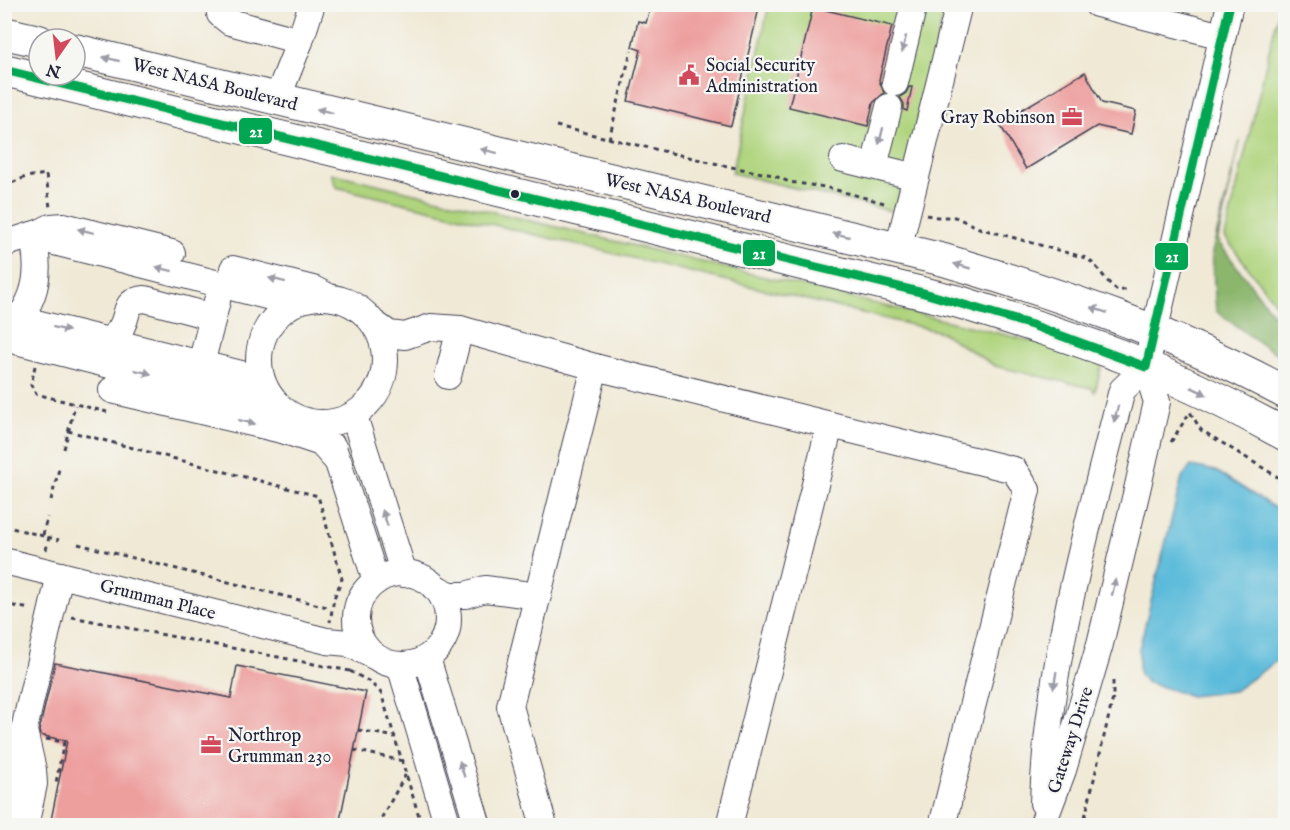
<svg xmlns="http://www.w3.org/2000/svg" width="1290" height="830" font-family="'IM FELL English',serif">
<rect width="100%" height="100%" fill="#f6f6f2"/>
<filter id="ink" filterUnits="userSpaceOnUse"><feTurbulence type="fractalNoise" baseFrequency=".0167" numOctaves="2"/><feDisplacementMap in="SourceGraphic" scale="12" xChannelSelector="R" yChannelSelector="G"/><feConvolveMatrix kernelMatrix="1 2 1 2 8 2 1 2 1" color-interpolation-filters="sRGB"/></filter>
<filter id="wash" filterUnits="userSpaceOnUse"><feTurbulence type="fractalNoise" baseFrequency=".008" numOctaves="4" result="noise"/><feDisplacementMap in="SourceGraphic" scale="24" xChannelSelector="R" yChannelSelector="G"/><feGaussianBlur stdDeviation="1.35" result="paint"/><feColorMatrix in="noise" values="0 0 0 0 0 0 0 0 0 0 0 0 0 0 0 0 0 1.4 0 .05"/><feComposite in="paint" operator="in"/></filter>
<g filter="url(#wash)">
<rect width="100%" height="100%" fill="#f0e9d5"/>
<g fill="#afd47d" stroke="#687b5c" stroke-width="1.5">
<path d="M769,5H946L895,212L732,173Z"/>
<path d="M1280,5H1286L1285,309L1278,307L1225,237Z"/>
<path d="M331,173L1052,346L1102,364L1095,392L1091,388L995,366L941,332L336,187Z"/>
</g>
<path fill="#8bb66c" stroke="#566c54" stroke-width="1.5" d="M1240,141L1218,238L1219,243L1273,314L1285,317V358L1264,346L1216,311L1212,253Z"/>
<path fill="#5bbbda" stroke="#3e6e8a" stroke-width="1.5" d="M1191,466L1216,471L1286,515L1285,655L1234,691L1191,696L1146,682L1139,672V649L1182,477Z"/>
<g id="blocks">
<g fill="#ed9f9e">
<path d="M651,4H760L731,126L628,101L641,50L632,47L638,21L646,23Z"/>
<path d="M813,7L892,26L879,80L884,93L873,103L868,126L789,107Z"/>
<path d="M1085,72L1102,103L1136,111L1131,134L1097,126L1026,169L999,123Z"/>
<path d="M909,87H912L907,111L904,110V104L900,97L906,93Z"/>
<path d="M55,663L231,698L237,666L366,692L339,825H50L67,741L40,735L39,731Z"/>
</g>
</g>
</g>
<g filter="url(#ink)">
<use href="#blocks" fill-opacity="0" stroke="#414052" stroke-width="1.5"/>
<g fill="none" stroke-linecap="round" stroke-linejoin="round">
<g stroke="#414052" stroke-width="28">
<g id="minor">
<path d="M220,4V14L230,22L300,41"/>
<path d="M1097,4L1222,36"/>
<path d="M895,83L914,4"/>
<path d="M277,99L300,41L312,4"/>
<path d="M843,159L916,177"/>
<path d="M874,166L889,107"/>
<path d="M39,233L51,227L64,226L172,253"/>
<path d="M4,244L38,233L54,242L294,303"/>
<path d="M898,249L959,4"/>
<path d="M233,269L313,289L325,295"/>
<circle cx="322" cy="360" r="63"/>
<path d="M4,315L261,379"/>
<path d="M18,319C39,294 40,264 32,235"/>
<path d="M375,324L389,334L405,336L431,327L460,329L595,367"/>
<path d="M4,338L281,409"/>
<path d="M109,341C113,337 119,332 122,326C130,311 123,301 145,299L213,317"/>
<path d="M201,364L217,301"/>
<path d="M448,376L460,329"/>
<path d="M112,390L282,430L321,443L339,463"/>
<path d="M354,416L404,574"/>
<path d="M333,447L376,581"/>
<path d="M4,561L327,641L348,643L374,656"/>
<circle cx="402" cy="619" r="46"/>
<path d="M434,587L450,595H466L485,589L538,596"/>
<path d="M427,658L478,826"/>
<path d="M400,665L448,826"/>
<path d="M1043,803C1047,663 1088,526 1122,390L1146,367"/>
<path d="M4,822L28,712L60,575"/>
<path d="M25,826L34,784L33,770L25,735"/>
<path d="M544,826L510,706L595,367L1014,470L1027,490L942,826"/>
<path d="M729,826L830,425"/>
<path d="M1042,826L1063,770L1100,644L1137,490L1157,402L1146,367L1230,4"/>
</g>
</g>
<g stroke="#414052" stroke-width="34">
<g id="major">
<path d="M4,33L39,41"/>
<path d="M75,50L944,260C1061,295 1178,334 1286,393"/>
<path d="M4,70L959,302C1016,320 1073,337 1129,359C1182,381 1235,407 1286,435"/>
</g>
</g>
<g stroke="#414052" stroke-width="3" stroke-dasharray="4.5 4.5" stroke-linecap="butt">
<path d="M556,126L731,167L773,175L789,182L825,187L888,204"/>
<path d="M609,139L631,51"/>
<path d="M4,186L26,177L46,174L50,208"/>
<path d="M926,215L937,217H955L979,228L1086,258C1100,267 1105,282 1118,291L1128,289"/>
<path d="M35,366L31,385L36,394L107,412"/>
<path d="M68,431L318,496L342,579L334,598L330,622"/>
<path d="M1171,442L1190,412L1201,430L1286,482"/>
<path d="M64,449L75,405"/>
<path d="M51,500L59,469"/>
<path d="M4,526L59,540"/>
<path d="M43,535L47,517"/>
<path d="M78,544L331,608"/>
<path d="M46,550L49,537"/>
<path d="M4,604L30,609"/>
<path d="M72,617L350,671"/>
<path d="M350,671L370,682L381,693L422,826"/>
<path d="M358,730L396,737"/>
<path d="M46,739L64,742L56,783"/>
<path d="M354,750L403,761"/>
<path d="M377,826L407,772"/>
<path d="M1083,826L1113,698V678"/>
</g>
<use href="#minor" stroke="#fff" stroke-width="26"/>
<use href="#major" stroke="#fff" stroke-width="32"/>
<g stroke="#f6f6f2" stroke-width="14">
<path id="bus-1" d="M4,70L924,293L1032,325L1146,367L1230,4"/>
</g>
<use href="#bus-1" stroke="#00a651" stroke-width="9"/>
</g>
<defs><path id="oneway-solid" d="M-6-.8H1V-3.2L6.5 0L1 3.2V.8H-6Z" transform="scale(1.5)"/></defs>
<g fill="#9c9ca7">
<use href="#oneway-solid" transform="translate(904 44) rotate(104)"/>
<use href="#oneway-solid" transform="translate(111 59) rotate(-166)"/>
<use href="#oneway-solid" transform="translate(325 111) rotate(-166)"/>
<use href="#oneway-solid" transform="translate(881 136) rotate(104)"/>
<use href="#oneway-solid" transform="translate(489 151) rotate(-166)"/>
<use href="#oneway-solid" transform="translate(86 231) rotate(-166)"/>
<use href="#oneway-solid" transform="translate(841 235) rotate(-167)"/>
<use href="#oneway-solid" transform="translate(962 266) rotate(-164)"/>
<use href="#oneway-solid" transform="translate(164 269) rotate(-166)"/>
<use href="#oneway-solid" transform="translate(277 280) rotate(-166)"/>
<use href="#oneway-solid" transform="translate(1099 310) rotate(-161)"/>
<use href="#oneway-solid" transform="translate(61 329) rotate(14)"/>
<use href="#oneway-solid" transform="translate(143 372) rotate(14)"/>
<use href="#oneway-solid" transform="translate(1199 391) rotate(26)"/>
<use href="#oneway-solid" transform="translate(1116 414) rotate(104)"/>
<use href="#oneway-solid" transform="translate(247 422) rotate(13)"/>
<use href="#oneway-solid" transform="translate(385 518) rotate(-108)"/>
<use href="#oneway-solid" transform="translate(1114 587) rotate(-76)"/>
<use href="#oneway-solid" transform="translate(1055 680) rotate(99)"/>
<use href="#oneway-solid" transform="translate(462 769) rotate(-107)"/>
</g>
</g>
<defs>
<g id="civic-bare" transform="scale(1.62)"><path d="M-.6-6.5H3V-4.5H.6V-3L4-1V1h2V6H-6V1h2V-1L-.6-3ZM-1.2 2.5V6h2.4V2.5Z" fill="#d1495b" stroke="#f6f6f2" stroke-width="2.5" paint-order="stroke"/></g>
<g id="office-bare" transform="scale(1.62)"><path d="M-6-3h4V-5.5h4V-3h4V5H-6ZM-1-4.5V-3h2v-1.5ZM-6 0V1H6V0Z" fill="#d1495b" stroke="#f6f6f2" stroke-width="2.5" paint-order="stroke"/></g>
</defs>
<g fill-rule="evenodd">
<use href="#civic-bare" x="689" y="75"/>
<use href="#office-bare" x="1072" y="117"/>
<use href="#office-bare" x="211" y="745"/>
</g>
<circle fill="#22223b" stroke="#f6f6f2" stroke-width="2" cx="515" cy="194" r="5"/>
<g text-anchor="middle" stroke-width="4.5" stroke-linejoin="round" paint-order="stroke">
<g font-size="18" fill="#22223b" stroke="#f6f6f2" text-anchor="start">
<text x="706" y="71">Social Security<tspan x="706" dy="21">Administration</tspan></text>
<text x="1055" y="123" text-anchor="end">Gray Robinson</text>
<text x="228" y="741">Northrop<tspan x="228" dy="21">Grumman 230</tspan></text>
</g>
<g font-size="18" fill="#22223b" stroke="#f6f6f2">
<text transform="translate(215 84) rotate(14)" y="6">West NASA Boulevard</text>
<text transform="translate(688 198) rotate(13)" y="6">West NASA Boulevard</text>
<text transform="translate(158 599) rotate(14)" y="6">Grumman Place</text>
<text transform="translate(1070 740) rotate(-72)" y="6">Gateway Drive</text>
</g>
</g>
<g stroke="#f6f6f2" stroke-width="2">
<rect x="238" y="117" width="35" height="28" rx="6" fill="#00a651"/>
<rect x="742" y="239" width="34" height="28" rx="6" fill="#00a651"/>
<rect x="1154" y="242" width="35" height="29" rx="6" fill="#00a651"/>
</g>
<g font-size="16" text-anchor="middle" font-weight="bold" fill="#fff">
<text x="256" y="137">21</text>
<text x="759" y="259">21</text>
<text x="1172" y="262">21</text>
</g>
<rect width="1290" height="830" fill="none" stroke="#f6f6f2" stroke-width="24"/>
<g transform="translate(57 57) rotate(194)"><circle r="28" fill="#f6f6f2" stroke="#a1a1a9" stroke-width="1.5"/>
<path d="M0-4.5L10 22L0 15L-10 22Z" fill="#d1495b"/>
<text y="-9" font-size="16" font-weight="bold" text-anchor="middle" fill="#22223b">N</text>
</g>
</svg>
